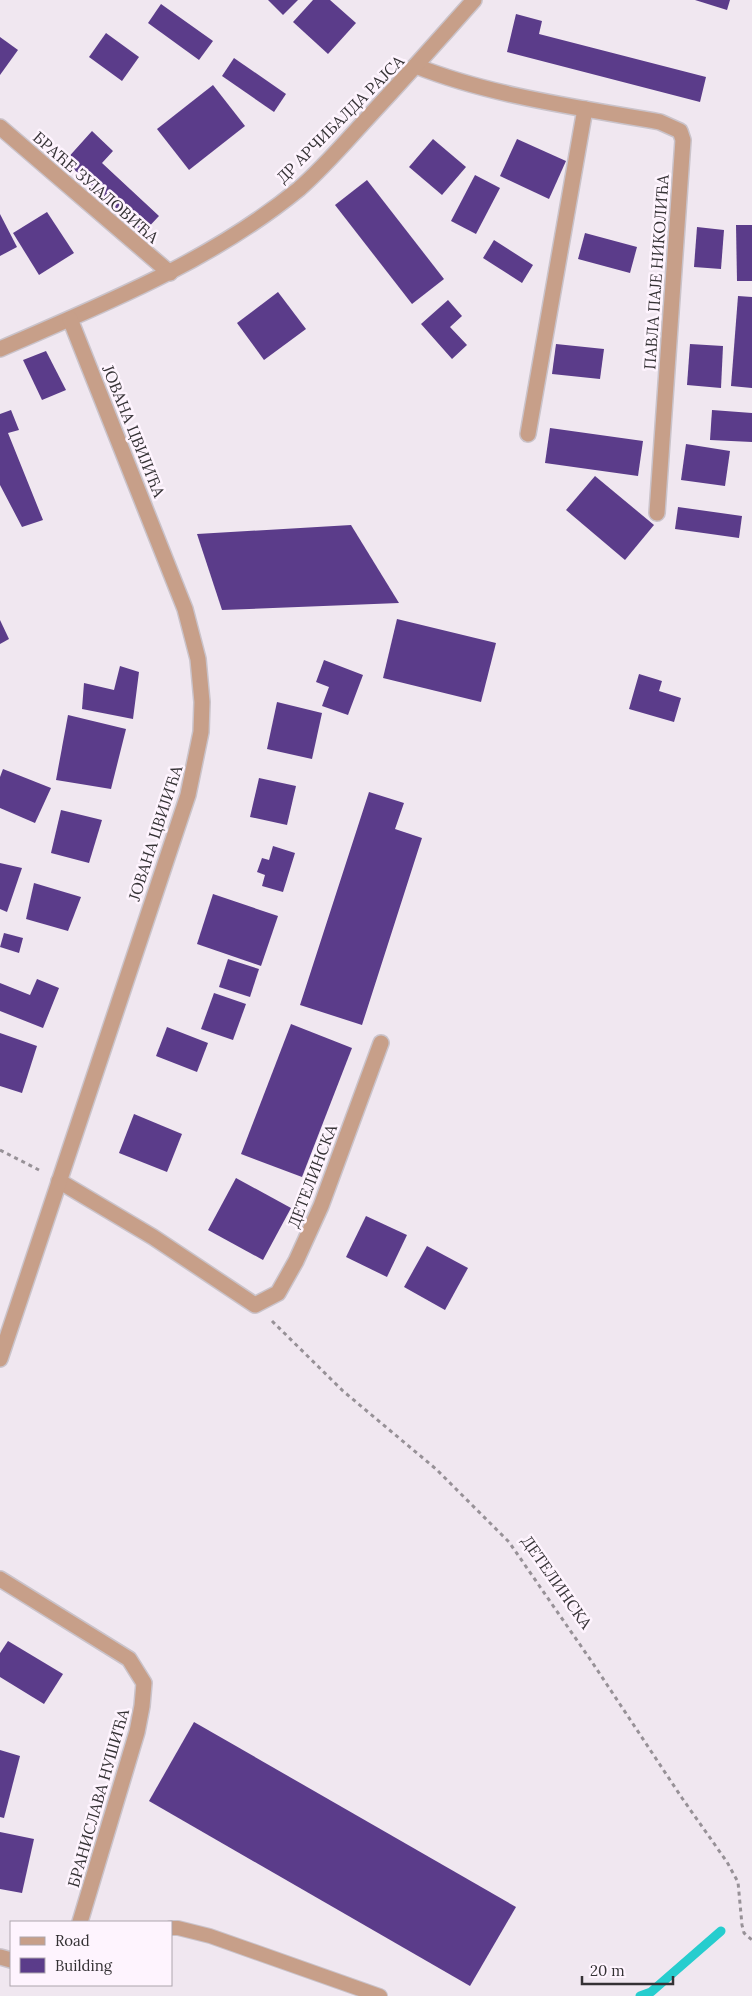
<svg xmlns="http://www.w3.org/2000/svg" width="752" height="1996" font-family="Lora,serif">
<rect width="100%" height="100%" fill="#f0e7f0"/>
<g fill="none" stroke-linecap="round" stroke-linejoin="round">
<path stroke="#26cdce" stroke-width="9" d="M640,1996L651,1992L721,1931"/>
</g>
<g fill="#5b3c8a">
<path d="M268,0H298L283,15Z"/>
<path d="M313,0H330L356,23L328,54L293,22Z"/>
<path d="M695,0H730L727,10Z"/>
<path d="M161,4L213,41L199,60L148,23Z"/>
<path d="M516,14L542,21L539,34L706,77L700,102L507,52Z"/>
<path d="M106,33L139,57L122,81L89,57Z"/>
<path d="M0,37L18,50L0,75Z"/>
<path d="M234,58L286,94L274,112L222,76Z"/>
<path d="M213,85L245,126L189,170L157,129Z"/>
<path d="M92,131L113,151L102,163L159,216L143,233L65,161Z"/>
<path d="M433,139L466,167L442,195L409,167Z"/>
<path d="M517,139L566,161L549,199L500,176Z"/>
<path d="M475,175L500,188L476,234L451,221Z"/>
<path d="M367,180L444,279L412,304L335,205Z"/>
<path d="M47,212L74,253L39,275L13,233Z"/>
<path d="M0,214L17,247L0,256Z"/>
<path d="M736,225H752V281H737Z"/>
<path d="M697,227L724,230L721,269L694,267Z"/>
<path d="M585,233L637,247L630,273L578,259Z"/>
<path d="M494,240L533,265L522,283L483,258Z"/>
<path d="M278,292L306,329L264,360L237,323Z"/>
<path d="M738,296L752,297V388L731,386Z"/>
<path d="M448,300L462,316L450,327L467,345L452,359L421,324Z"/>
<path d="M556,344L604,349L600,379L552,374Z"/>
<path d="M690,344L723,346L721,388L687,385Z"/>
<path d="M46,351L66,390L42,400L23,360Z"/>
<path d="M11,410L19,430L8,433L43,520L22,527L0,485V414Z"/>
<path d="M712,410L752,413V442L710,440Z"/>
<path d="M550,428L643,441L638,476L545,463Z"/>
<path d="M686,444L730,451L725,486L681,480Z"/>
<path d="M595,476L654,525L625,560L566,510Z"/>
<path d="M678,507L742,516L739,538L675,529Z"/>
<path d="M351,525L399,603L222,610L197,534Z"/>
<path d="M397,619L496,643L481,702L383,678Z"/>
<path d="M0,620L9,639L0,644Z"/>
<path d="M324,660L363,675L348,715L322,706L329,687L316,682Z"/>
<path d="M120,666L139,672L133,719L82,709L84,683L114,690Z"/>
<path d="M639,674L662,681L659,691L681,698L674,722L629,709Z"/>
<path d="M277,702L322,713L312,759L267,749Z"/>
<path d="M68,715L126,729L111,789L56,780Z"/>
<path d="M3,769L51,788L35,823L0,808V777Z"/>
<path d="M259,778L296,786L287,825L250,817Z"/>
<path d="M369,792L404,803L395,829L422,838L362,1025L300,1005Z"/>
<path d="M61,810L102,820L89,863L51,853Z"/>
<path d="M273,846L295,853L283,892L262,886L265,875L257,872L262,858L269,860Z"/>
<path d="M0,863L22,868L7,912L0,909Z"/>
<path d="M34,883L81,897L68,931L26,919Z"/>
<path d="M213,894L278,916L261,966L197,944Z"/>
<path d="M4,933L23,938L19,953L0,947Z"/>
<path d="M228,959L259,969L250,997L219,987Z"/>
<path d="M37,979L59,988L43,1028L0,1011V983L30,995Z"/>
<path d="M214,993L246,1004L233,1040L201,1029Z"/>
<path d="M291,1024L352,1048L302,1177L241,1154Z"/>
<path d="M167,1027L208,1043L197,1072L156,1056Z"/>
<path d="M0,1033L37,1046L22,1093L0,1086Z"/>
<path d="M134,1114L182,1134L167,1172L119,1153Z"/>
<path d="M236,1178L291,1208L263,1260L208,1230Z"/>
<path d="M366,1216L407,1235L387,1277L346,1257Z"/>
<path d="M427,1246L468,1268L445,1310L404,1287Z"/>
<path d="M8,1641L63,1674L44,1704L0,1677V1653Z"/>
<path d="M194,1722L516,1907L470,1986L149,1801Z"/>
<path d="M0,1750L20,1756L4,1818L0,1817Z"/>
<path d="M0,1832L34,1839L22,1893L0,1889Z"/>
</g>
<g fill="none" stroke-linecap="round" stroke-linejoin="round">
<g stroke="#cac3ca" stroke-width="16">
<path id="lane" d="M171,1928H178L210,1936L380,1996"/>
</g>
<g stroke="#cac3ca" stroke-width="18">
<g id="street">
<path d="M416,66C491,96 581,108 660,122L680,131L683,140L657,513"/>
<path d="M0,127L170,273"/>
<path d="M0,349C104,304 211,261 299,189C322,169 342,146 362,124C400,83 437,42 474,0"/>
<path d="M528,434L585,109"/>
<path d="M59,1181L153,1237L255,1305L278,1293L296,1261L321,1206L381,1043"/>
<path d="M0,1359L188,795L201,732L202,702L198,659L185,609L70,319"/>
<path d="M0,1579L129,1659L144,1683L142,1706L137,1732L80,1922"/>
<path d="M0,1957L11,1960"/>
</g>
</g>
<g stroke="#979197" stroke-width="3" stroke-dasharray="4 4" stroke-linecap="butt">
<path d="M0,1150L39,1170"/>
<path d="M272,1321L343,1391L436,1469L509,1542L592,1662L682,1798L727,1862L738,1882L742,1925L744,1933L752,1940"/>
</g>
<use href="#lane" stroke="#c79f89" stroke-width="14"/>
<use href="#street" stroke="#c79f89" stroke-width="15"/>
</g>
<g text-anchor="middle" stroke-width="5" stroke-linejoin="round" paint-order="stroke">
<g font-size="16" fill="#343134" stroke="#fef4fe">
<text transform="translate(340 119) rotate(-45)" y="6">ДР АРЧИБАЛДА РАЈСА</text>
<text transform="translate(96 187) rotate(41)" y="6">БРАЋЕ ЗУЈАЛОВИЋА</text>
<text transform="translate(656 272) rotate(-86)" y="6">ПАВЛА ПАЈЕ НИКОЛИЋА</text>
<text transform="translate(134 431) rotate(68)" y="6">ЈОВАНА ЦВИЈИЋА</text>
<text transform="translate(155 833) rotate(-72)" y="6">ЈОВАНА ЦВИЈИЋА</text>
<text transform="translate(312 1176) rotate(-69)" y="6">ДЕТЕЛИНСКА</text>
<text transform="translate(557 1582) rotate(55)" y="6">ДЕТЕЛИНСКА</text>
<text transform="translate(98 1798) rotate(-74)" y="6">БРАНИСЛАВА НУШИЋА</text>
</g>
</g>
<rect x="10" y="1921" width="162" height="65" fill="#fef4fe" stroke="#ada6ad"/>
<rect x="20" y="1937" width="25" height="8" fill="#c79f89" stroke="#ada6ad"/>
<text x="55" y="1946" font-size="15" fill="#343134">Road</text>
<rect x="20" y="1958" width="25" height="15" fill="#5b3c8a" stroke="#ada6ad"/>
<text x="55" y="1971" font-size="15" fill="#343134">Building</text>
<path d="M582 1976v8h91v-8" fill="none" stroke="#343134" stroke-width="2.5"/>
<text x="590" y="1976" font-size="15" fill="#343134" stroke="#fef4fe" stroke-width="4" paint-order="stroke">20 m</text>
</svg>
